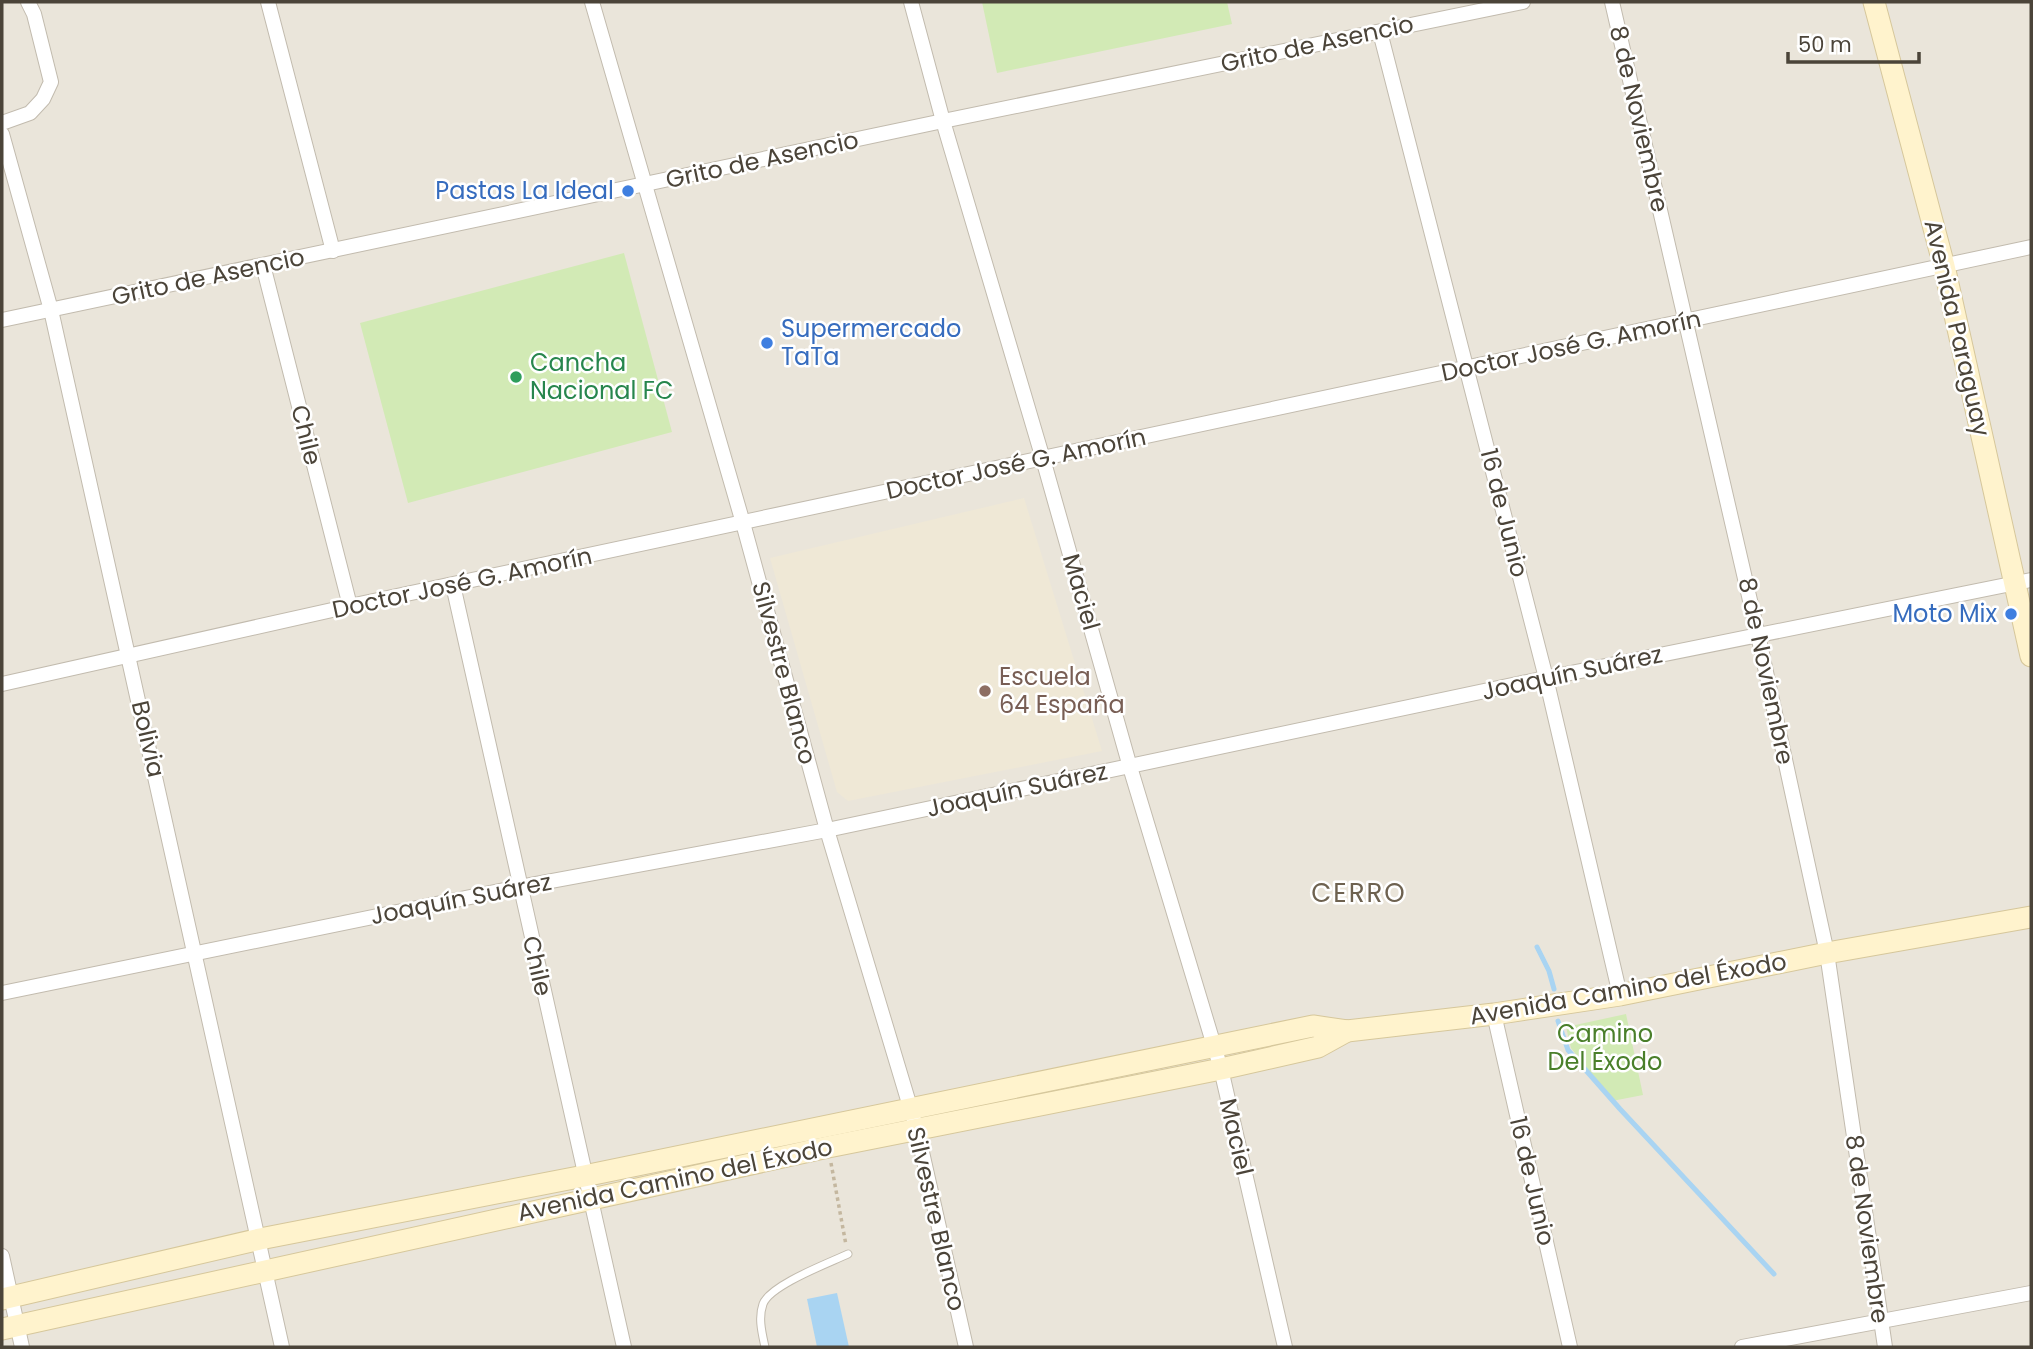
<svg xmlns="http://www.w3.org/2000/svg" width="2033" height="1349" font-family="Poppins,sans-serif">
<rect width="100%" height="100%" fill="#f6f3ec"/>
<rect fill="#eae5da" x="2" y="2" width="2029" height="1345"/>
<path fill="#efe8d6" d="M1024,498L1102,751L848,801L837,792L770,558Z"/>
<g fill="#d2eab5">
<path d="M982,2H1227L1232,24L997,73Z"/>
<path d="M624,253L672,432L408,503L360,323Z"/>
<path d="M1626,1014L1643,1095L1612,1101L1571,1048L1566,1027Z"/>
</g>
<path fill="#a9d4f2" d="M837,1293L849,1347H817L807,1299Z"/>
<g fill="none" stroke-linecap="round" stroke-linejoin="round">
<g stroke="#a9d4f2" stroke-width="5">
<path d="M1537,947L1549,971L1554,989"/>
<path d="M1558,1021L1568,1050L1620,1109L1774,1274"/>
</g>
<g stroke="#c2bbae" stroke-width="9">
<path id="lane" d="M765,1347C762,1333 758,1318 763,1304C770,1285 829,1263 848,1254"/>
</g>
<g stroke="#c2bbae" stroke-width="16">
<g id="street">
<path d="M268,2L333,251"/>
<path d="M592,2L743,523L827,830L917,1130L966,1347"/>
<path d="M911,2L943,121L1043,459L1130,767L1221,1069L1285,1347"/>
<path d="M1612,2L1758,635L1827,953L1885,1347"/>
<path d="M1380,32L1546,678L1620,995"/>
<path d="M2,123L30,113L43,99L51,82L34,14L28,2"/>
<path d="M2,134L51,310L282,1347"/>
<path d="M263,265L350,606"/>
<path d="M2,320L943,121L1523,2"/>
<path d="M453,585L624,1347"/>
<path d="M2,684L350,606L2031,247"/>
<path d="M2,993L519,887L827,830L1546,678L2031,580"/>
<path d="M1494,1014L1570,1347"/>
<path d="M2,1256L22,1347"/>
<path d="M1742,1347L2031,1293"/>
</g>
</g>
<g stroke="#d6c79b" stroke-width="23">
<g id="secondary">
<path d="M1874,2L1944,266L2031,656"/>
<path d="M2,1299L260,1239L584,1176L1313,1026L1347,1031L1494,1014L1620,995L1827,953L2031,917"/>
<path d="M2,1329L828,1147L1221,1069L1318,1047L1347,1031"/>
</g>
</g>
<path stroke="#c4b79f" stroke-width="3.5" stroke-dasharray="3.5 3.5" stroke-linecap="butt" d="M831,1163L846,1245"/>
<use href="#lane" stroke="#fff" stroke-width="7"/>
<use href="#street" stroke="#fff" stroke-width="14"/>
<use href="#secondary" stroke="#fff3cd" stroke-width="21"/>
</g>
<g fill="#3f7fe0" stroke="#fff" stroke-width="2.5">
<circle cx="628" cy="191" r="7"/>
<circle cx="767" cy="343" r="7"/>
<circle cx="2011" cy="614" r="7"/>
</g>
<circle fill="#2e9e5b" stroke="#fff" stroke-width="2.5" cx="516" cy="377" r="7"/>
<circle fill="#8d6e63" stroke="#fff" stroke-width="2.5" cx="985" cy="691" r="7"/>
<g text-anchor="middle" stroke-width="5" stroke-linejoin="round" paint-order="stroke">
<g font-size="24" fill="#4b4439" stroke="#fff">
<text transform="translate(1317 44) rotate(-12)" y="8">Grito de Asencio</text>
<text transform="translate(1639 119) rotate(77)" y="8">8 de Noviembre</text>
<text transform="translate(762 160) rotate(-12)" y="8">Grito de Asencio</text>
<text transform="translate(208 277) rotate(-12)" y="8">Grito de Asencio</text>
<text transform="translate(1957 328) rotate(77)" y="8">Avenida Paraguay</text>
<text transform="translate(1571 346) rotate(-12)" y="8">Doctor José G. Amorín</text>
<text transform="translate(306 435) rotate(76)" y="8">Chile</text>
<text transform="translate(1016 464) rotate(-12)" y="8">Doctor José G. Amorín</text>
<text transform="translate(1504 513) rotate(76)" y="8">16 de Junio</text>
<text transform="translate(462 583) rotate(-12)" y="8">Doctor José G. Amorín</text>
<text transform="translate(1081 592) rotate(74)" y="8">Maciel</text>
<text transform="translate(1766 671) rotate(78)" y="8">8 de Noviembre</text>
<text transform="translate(784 673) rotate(75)" y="8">Silvestre Blanco</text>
<text transform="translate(1572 673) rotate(-12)" y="8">Joaquín Suárez</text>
<text transform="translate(148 739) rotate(77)" y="8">Bolivia</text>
<text transform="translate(1017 790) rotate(-12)" y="8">Joaquín Suárez</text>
<text transform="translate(461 899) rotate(-11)" y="8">Joaquín Suárez</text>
<text transform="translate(537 966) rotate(77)" y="8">Chile</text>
<text transform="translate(1628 989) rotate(-10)" y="8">Avenida Camino del Éxodo</text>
<text transform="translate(1236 1137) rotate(77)" y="8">Maciel</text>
<text transform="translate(675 1180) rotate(-12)" y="8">Avenida Camino del Éxodo</text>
<text transform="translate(1532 1181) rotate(77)" y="8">16 de Junio</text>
<text transform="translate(936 1219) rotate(77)" y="8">Silvestre Blanco</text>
<text transform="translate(1867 1229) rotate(82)" y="8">8 de Noviembre</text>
</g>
<g font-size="24" fill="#366cbe" stroke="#fff" text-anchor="end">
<text x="614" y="199">Pastas La Ideal</text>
<text x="781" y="337" text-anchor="start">Supermercado<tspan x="781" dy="28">TaTa</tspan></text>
<text x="1997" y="622">Moto Mix</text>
</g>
<g font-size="24" fill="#27864d" stroke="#fff" text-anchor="start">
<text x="530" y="371">Cancha<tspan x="530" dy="28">Nacional FC</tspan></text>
</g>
<g font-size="24" fill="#785e54" stroke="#fff" text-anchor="start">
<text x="999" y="685">Escuela<tspan x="999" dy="28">64 España</tspan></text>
</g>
<g font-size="24" fill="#4a7f2a" stroke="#fff">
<text x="1605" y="1042">Camino<tspan x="1605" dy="28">Del Éxodo</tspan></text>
</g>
<g font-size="26" letter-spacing="2" fill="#6e6250" stroke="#fff">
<text x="1359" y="902">CERRO</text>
</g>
</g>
<rect width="2033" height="1349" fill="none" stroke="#4b4439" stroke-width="7"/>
<path d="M1788 52v10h131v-10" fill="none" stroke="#4b4439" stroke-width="3.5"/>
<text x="1798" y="52" font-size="21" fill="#4b4439" stroke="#ffffff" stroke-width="5" paint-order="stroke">50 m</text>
</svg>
